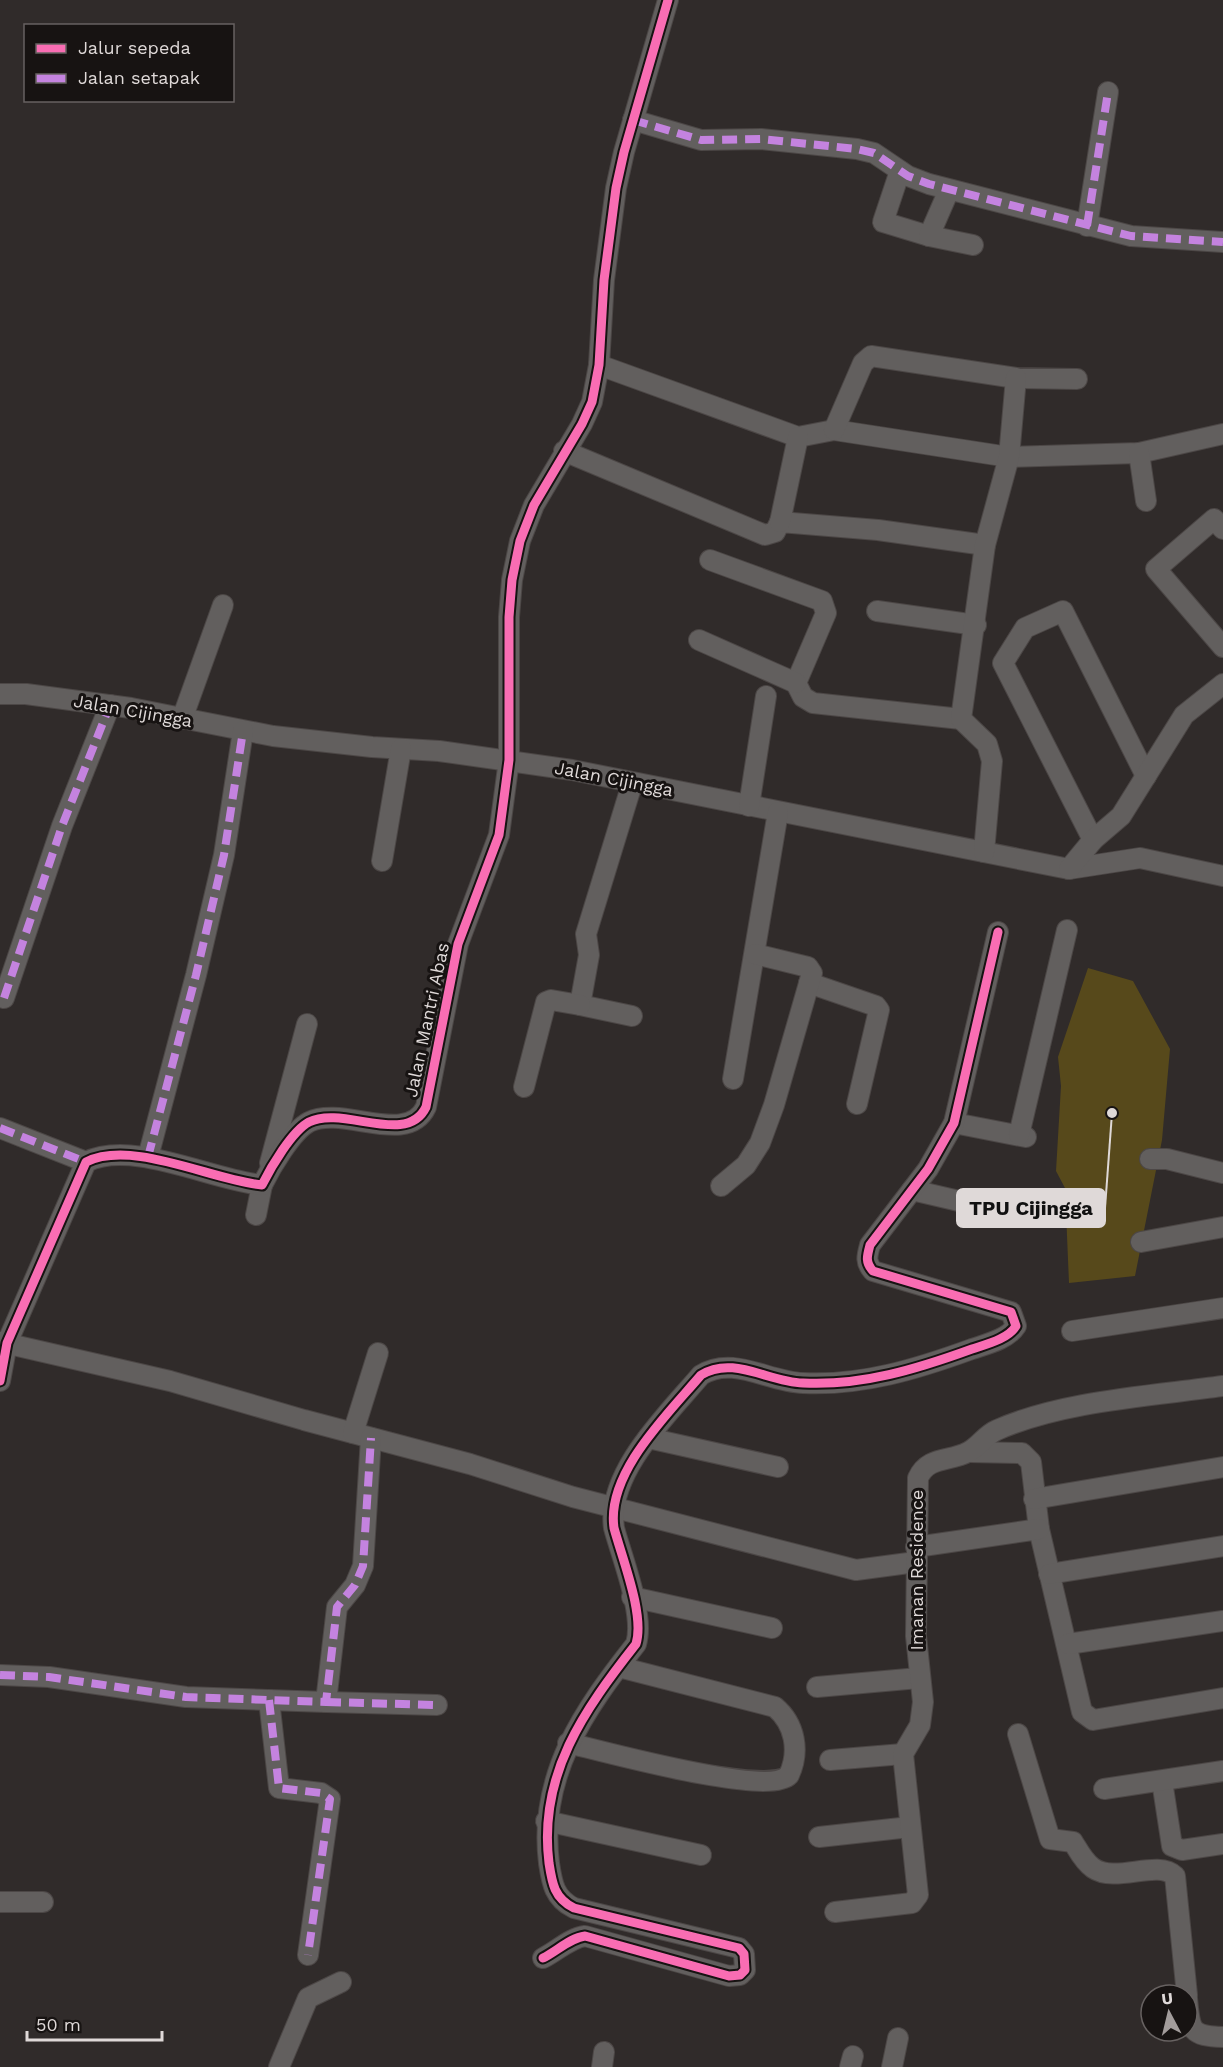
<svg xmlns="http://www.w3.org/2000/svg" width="1223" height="2067" font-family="'Work Sans',sans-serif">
<rect width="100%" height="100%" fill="#302b2a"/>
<path fill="#57491b" d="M1088 968 1133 981 1170 1049 1162 1140 1135 1276 1069 1283 1065 1188 1056 1171 1061 1086 1058 1057Z"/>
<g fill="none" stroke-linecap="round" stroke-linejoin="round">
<g stroke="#4c4746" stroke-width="22">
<g id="minor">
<path d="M633 120 701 140 761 139 857 149 874 153 908 176 929 184 1131 236 1223 242"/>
<path d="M900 171 883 222 929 236"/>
<path d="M949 190 929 236 973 245"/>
<path d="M1087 226 1108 92"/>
<path d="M599 365 798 437 834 430 1009 457 1139 453 1223 434"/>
<path d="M834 430 863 363 871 356 1016 378 1077 379"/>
<path d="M564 451 765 535 775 532 780 522 878 530 985 545"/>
<path d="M1139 453 1146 501"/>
<path d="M780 522 798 437"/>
<path d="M1223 529 1214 519 1156 569 1223 647"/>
<path d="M710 560 822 601 826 613 796 683 803 697 813 703 961 719"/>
<path d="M877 611 976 625"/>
<path d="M699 640 796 683"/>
<path d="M0 694H26L131 708 273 736 372 747 439 751 572 770 1069 869 1140 858 1223 876"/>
<path d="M182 719 223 605"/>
<path d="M749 806 766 696"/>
<path d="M1093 840 1003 663 1025 628 1063 611 1146 776"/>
<path d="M984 852 992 761 987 744 961 719 985 545 1009 457 1016 378"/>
<path d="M382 861 401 749"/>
<path d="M1069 869 1093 840 1121 816 1184 715 1223 684"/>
<path d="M809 983 876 1006 879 1010 857 1104"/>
<path d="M4 998 62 826 110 705"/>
<path d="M632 1016 580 1005 589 955 586 934 632 784"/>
<path d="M733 1079 778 812"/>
<path d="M524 1087 546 1002 551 1000 580 1005"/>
<path d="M954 1123 1026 1137"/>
<path d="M0 1128 86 1162"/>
<path d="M1019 1135 1067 930"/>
<path d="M148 1157 196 975 224 855 243 731"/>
<path d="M1150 1159H1167L1223 1173"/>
<path d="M270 1163 307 1024"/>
<path d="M721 1186 746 1165 760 1143 774 1105 812 973 808 967 755 954"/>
<path d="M912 1190 1023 1216"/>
<path d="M256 1215 262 1185"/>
<path d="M1141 1242 1223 1227"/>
<path d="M1072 1331 1223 1308"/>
<path d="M0 1342 170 1381 304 1420 470 1464 573 1497 856 1570 916 1562"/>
<path d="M0 1381 7 1343 86 1162C132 1139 212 1180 262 1185 271 1167 292 1131 309 1122 343 1105 407 1147 426 1107L458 944 499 835 509 760V617L512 580 520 541 534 505 582 424 592 402 599 365 604 280 616 188 624 152 668 0"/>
<path d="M353 1433 378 1353"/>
<path d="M648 1438 778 1467"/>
<path d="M969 1452 1022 1453 1031 1462 1039 1529 1082 1712 1093 1720 1223 1698"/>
<path d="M1034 1499 1223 1467"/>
<path d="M916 1547 1039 1529"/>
<path d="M1049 1574 1223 1546"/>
<path d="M632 1597 772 1628"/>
<path d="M1068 1644 1223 1621"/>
<path d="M0 1675 49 1677 186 1697 326 1702 337 1607 355 1585 363 1566 371 1438"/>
<path d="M817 1687 919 1678"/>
<path d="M269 1700 279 1788 321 1793 330 1799 308 1955"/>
<path d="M326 1702 437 1705"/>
<path d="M1018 1734 1050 1839 1073 1842C1078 1850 1084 1862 1093 1868 1116 1884 1157 1859 1175 1876L1187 1995"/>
<path d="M568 1743C602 1751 769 1797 789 1775 800 1751 795 1724 775 1707L619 1667"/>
<path d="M830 1760 903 1754"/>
<path d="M1162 1781 1172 1846 1182 1850 1223 1844"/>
<path d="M1104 1789 1223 1771"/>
<path d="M546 1821 701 1855"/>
<path d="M819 1837 910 1827"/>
<path d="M0 1902H43"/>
<path d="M835 1912 912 1903 918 1895 903 1754 920 1725 923 1702 916 1636 918 1478C928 1456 949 1462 968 1452 979 1447 985 1435 997 1430 1062 1401 1152 1396 1223 1386"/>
<path d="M543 1958C557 1951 570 1938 585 1936L729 1976 740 1975 745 1970 744 1954 739 1948 574 1908C554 1898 552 1883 549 1863 538 1775 584 1710 636 1644 645 1615 622 1558 614 1528 606 1473 668 1414 701 1375 733 1355 768 1382 803 1383 862 1386 917 1369 972 1349 987 1344 1008 1339 1016 1326L1011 1312 873 1271C865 1262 867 1256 870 1245L928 1169 954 1123 998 932"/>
<path d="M1187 1998C1190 2029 1189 2036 1223 2037"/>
<path d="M279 2067 308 1998 341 1982"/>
<path d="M602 2067 604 2052"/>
<path d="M850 2067 853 2056"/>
<path d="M892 2067 898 2038"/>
</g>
</g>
<use href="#minor" stroke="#625f5e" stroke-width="20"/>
<g stroke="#c483df" stroke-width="8" stroke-dasharray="15 8" stroke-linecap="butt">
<path d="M633 120 701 140 761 139 857 149 874 153 908 176 929 184 1131 236 1223 242"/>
<path d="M1087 226 1108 92"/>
<path d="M4 998 62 826 110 705"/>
<path d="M0 1128 86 1162"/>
<path d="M148 1157 196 975 224 855 243 731"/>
<path d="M0 1675 49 1677 186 1697 326 1702 337 1607 355 1585 363 1566 371 1438"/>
<path d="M269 1700 279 1788 321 1793 330 1799 308 1955"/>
<path d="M326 1702 437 1705"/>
</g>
<g stroke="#171312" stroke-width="13">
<g id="cycleway">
<path d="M0 1381 7 1343 86 1162C132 1139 212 1180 262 1185 271 1167 292 1131 309 1122 343 1105 407 1147 426 1107L458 944 499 835 509 760V617L512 580 520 541 534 505 582 424 592 402 599 365 604 280 616 188 624 152 668 0"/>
<path d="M543 1958C557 1951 570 1938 585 1936L729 1976 740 1975 745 1970 744 1954 739 1948 574 1908C554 1898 552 1883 549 1863 538 1775 584 1710 636 1644 645 1615 622 1558 614 1528 606 1473 668 1414 701 1375 733 1355 768 1382 803 1383 862 1386 917 1369 972 1349 987 1344 1008 1339 1016 1326L1011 1312 873 1271C865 1262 867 1256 870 1245L928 1169 954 1123 998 932"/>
</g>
</g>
<use href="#cycleway" stroke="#f96db3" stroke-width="9"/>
</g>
<g text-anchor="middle" stroke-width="6" stroke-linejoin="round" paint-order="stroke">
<g font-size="18" fill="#dfd9d8" stroke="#171312">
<text transform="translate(133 711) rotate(10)" y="6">Jalan Cijingga</text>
<text transform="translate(614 779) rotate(11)" y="6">Jalan Cijingga</text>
<text transform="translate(427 1020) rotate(-78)" y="6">Jalan Mantri Abas</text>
<text transform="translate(917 1570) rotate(-90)" y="6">Imanan Residence</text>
</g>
</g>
<path fill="none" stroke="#dfd9d8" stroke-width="2" d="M1112 1113L1105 1208"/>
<circle fill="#dfd9d8" stroke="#171312" stroke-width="2" cx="1112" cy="1113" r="6"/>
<rect fill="#dfd9d8" stroke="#dfd9d8" stroke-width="2" x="957" y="1189" width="148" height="38" rx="6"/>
<g font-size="20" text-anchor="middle" font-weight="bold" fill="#111">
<text x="1031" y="1215">TPU Cijingga</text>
</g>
<rect x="24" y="24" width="210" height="78" fill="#171312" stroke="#676261" stroke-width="1.5"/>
<rect x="36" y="44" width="30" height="9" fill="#f96db3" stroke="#676261" stroke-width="1.5"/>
<text x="78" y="54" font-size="18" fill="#dfd9d8">Jalur sepeda</text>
<rect x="36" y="74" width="30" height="9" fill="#c483df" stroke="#676261" stroke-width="1.5"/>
<text x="78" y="84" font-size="18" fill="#dfd9d8">Jalan setapak</text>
<g transform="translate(1169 2013) rotate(353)"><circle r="28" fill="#171312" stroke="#676261" stroke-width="1.5"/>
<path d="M0-4.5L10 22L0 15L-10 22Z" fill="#a29c9b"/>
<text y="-9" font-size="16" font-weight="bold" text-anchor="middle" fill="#dfd9d8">U</text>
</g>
<path d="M27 2031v9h135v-9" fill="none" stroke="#dfd9d8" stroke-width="3"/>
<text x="36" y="2031" font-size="18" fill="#dfd9d8" stroke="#171312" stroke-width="4.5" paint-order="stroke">50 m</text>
</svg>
